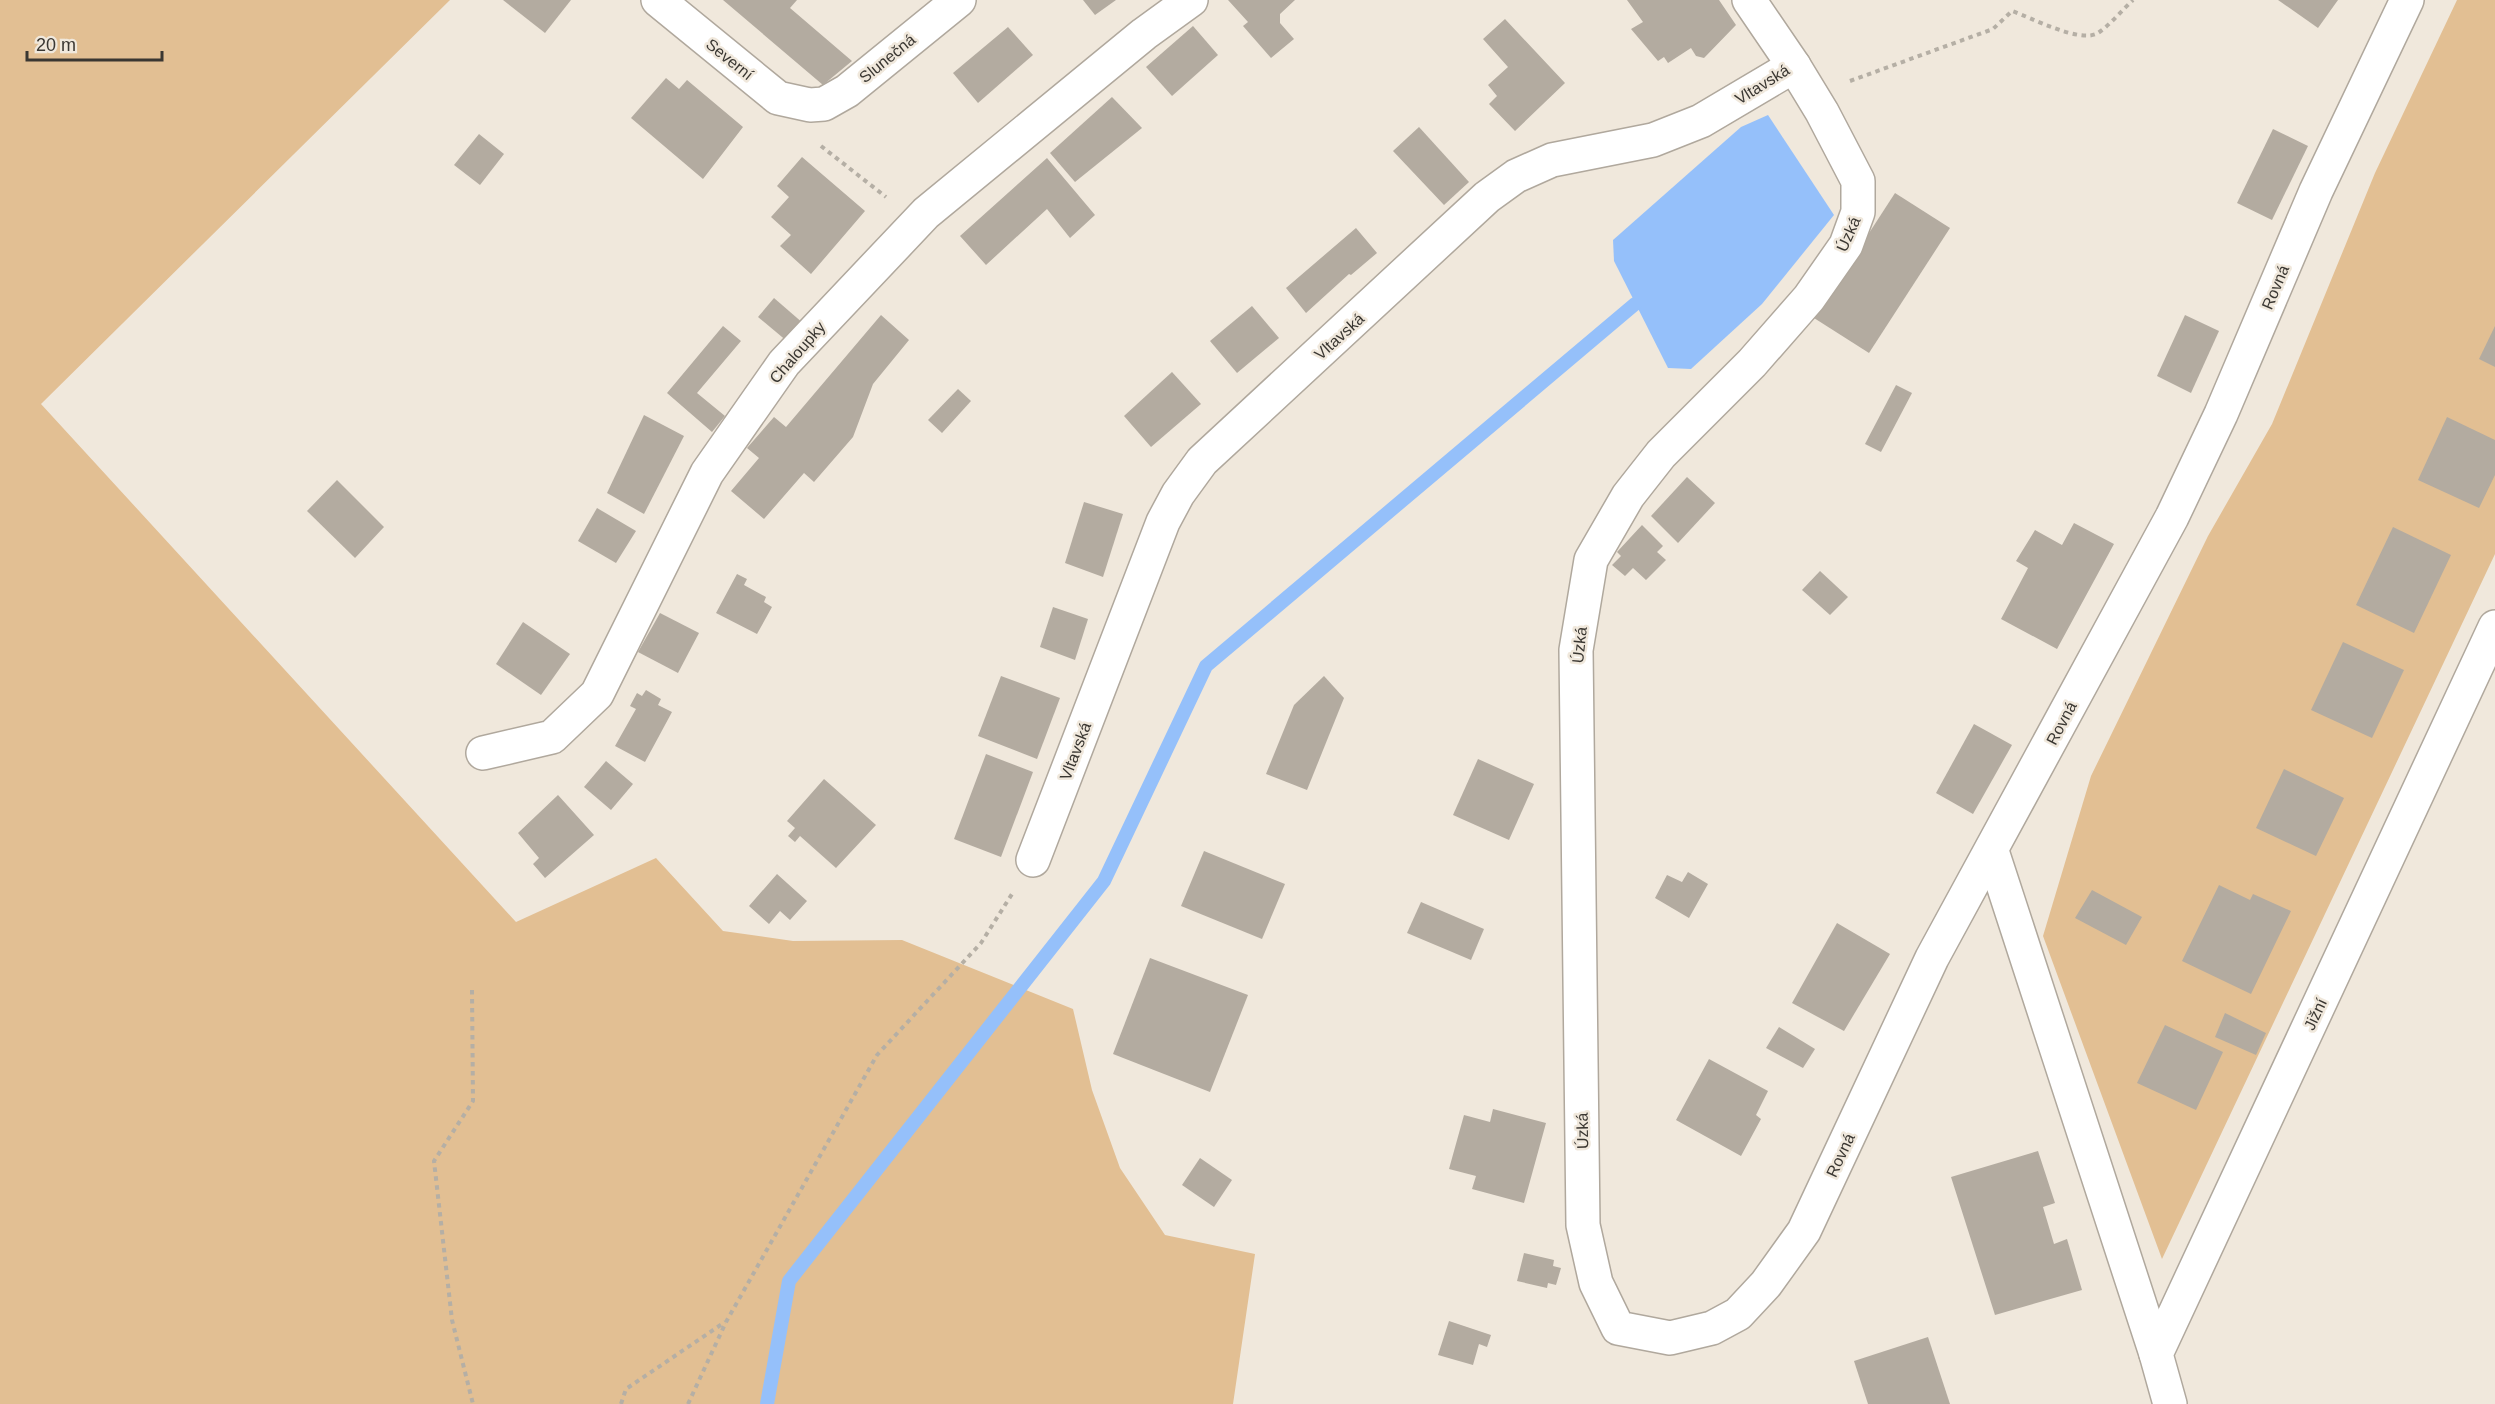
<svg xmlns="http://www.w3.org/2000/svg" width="2495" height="1404" font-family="Helvetica,sans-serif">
<rect width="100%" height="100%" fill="#f0e8dc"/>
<g fill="#e2bf93">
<path d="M0 0H450L41 404 516 922 656 858 723 931 793 941 902 940 1073 1009 1092 1090 1120 1168 1165 1235 1255 1254 1233 1404H0Z"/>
<path d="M2457 0H2495V554L2162 1259 2043 936 2091 776 2208 536 2272 424 2375 173Z"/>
</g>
<path fill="#95c0fa" d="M1768 115 1834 215 1762 304 1691 369 1668 368 1614 261 1613 240 1741 127Z"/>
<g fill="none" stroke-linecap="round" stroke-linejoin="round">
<path stroke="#95c0fa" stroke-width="14" d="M767 1404 789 1281 1104 881 1206 666 1635 304"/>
</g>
<g fill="#b3aba0">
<path d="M503 0H571L545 33Z"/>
<path d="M723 0H797L790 8 852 61 823 85Z"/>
<path d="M1083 0H1116L1095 15Z"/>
<path d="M1228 0H1295L1280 14V23L1294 39 1271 58 1243 26 1248 22Z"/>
<path d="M1627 0H1719L1736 25 1704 58 1696 56 1691 48 1668 63 1664 57 1658 61 1631 29 1643 22Z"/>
<path d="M2278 0H2338L2318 28Z"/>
<path d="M1505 19 1565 83 1515 131 1489 104 1497 96 1488 85 1508 67 1483 39Z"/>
<path d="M1193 26 1218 55 1172 96 1146 67Z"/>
<path d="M1008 27 1033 55 978 103 953 73Z"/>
<path d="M666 78 679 89 687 80 743 127 703 179 631 118Z"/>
<path d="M1112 97 1142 128 1075 182 1050 153Z"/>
<path d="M1419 127 1469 182 1444 205 1393 151Z"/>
<path d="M2273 129 2308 146 2272 220 2237 203Z"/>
<path d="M479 134 504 154 480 185 454 165Z"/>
<path d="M802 157 865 211 811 274 780 246 791 235 771 217 789 197 777 186Z"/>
<path d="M1047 158 1095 215 1070 238 1047 209 986 265 960 236Z"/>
<path d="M1895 193 1950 228 1869 353 1814 318Z"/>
<path d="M1356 228 1377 253 1351 275 1349 274 1306 313 1286 288Z"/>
<path d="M774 298 804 324 788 342 758 317Z"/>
<path d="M1252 306 1279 338 1237 373 1210 341Z"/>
<path d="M881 315 909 340 873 384 853 437 814 482 804 473 764 519 731 491 759 458 747 448 774 417 786 427Z"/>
<path d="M2185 315 2219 331 2191 393 2157 376Z"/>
<path d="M723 326 741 341 697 393 725 416 712 432 667 393Z"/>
<path d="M2495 326V367L2479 359Z"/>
<path d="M1172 372 1201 404 1151 447 1124 416Z"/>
<path d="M1896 385 1912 393 1881 452 1865 444Z"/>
<path d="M958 389 971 401 942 433 928 420Z"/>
<path d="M644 415 684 436 644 514 607 493Z"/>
<path d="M2447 417 2495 440V475L2479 508 2418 480Z"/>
<path d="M1687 477 1715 503 1678 543 1651 516Z"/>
<path d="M337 480 384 527 355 558 307 511Z"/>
<path d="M1084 502 1123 514 1103 577 1065 563Z"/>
<path d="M597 508 636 531 616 563 578 541Z"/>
<path d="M2074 523 2114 544 2057 649 2001 619 2028 568 2016 561 2035 530 2062 545Z"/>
<path d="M1642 525 1663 546 1657 552 1666 560 1646 580 1633 568 1625 576 1612 565 1621 556 1617 552Z"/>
<path d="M2393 527 2451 555 2414 633 2356 605Z"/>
<path d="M1820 571 1848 597 1830 615 1802 590Z"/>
<path d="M737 574 747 579 744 585 766 597 764 602 772 607 757 634 716 613Z"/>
<path d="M1053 607 1088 619 1075 660 1040 647Z"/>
<path d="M660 613 699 633 678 673 638 652Z"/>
<path d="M523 622 570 654 541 695 496 664Z"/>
<path d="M2343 642 2404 670 2372 738 2311 710Z"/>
<path d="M1001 676 1060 698 1037 759 978 736Z"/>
<path d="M1324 676 1344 698 1307 790 1266 774 1294 705Z"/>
<path d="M646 690 661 699 658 705 672 712 645 762 615 746 636 709 630 706 637 693 642 696Z"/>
<path d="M1974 724 2012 745 1973 814 1936 793Z"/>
<path d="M986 754 1033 772 1001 857 954 839Z"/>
<path d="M1478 759 1534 784 1509 840 1453 815Z"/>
<path d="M606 761 633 784 611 810 584 787Z"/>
<path d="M2284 769 2344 798 2316 856 2256 828Z"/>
<path d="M824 779 876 825 836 868 800 836 795 842 788 836 795 828 787 821Z"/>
<path d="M558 795 594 835 545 878 533 864 539 858 518 833Z"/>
<path d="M1204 851 1285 884 1262 939 1181 906Z"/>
<path d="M1688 872 1708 884 1689 918 1655 898 1667 875 1682 882Z"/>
<path d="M777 874 807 901 790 920 780 911 769 924 749 906Z"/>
<path d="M2219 885 2250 900 2253 894 2291 911 2251 994 2182 961Z"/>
<path d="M2092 890 2142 917 2126 945 2075 918Z"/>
<path d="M1421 902 1484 929 1471 960 1407 933Z"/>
<path d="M1837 923 1890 954 1844 1031 1792 1003Z"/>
<path d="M1150 958 1248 995 1210 1092 1113 1054Z"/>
<path d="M2225 1013 2266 1033 2256 1055 2215 1037Z"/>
<path d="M2165 1025 2223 1052 2196 1110 2137 1083Z"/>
<path d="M1779 1027 1815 1049 1803 1068 1766 1048Z"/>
<path d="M1709 1059 1768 1091 1756 1115 1761 1119 1741 1156 1676 1120Z"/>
<path d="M1493 1109 1546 1123 1524 1203 1472 1189 1476 1176 1449 1169 1464 1115 1490 1122Z"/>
<path d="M2038 1151 2055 1203 2043 1207 2054 1244 2067 1239 2082 1290 1995 1315 1951 1177Z"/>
<path d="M1200 1158 1232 1180 1214 1207 1182 1185Z"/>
<path d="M1524 1253 1554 1260 1553 1266 1561 1268 1556 1285 1548 1283 1547 1288 1517 1281Z"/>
<path d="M1449 1321 1491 1335 1487 1347 1479 1344 1473 1365 1438 1355Z"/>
<path d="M1928 1337 1950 1404H1868L1854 1361Z"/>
</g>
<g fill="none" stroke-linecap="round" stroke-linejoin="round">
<g stroke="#b0a89d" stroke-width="36">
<g id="street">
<path d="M658 0 778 98 810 105 824 104 847 91 959 0"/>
<path d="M1794 66 1822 112 1858 181V212L1846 245 1809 298 1752 363 1661 454 1628 496 1591 560 1576 650 1583 1225 1596 1283 1618 1328 1670 1338 1712 1328 1738 1314 1766 1284 1804 1231 1932 958 2172 517 2221 414 2316 191 2407 0"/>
<path d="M483 753 552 737 597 694 707 473 784 363 926 213 1144 34 1191 0"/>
<path d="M1992 851 2156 1354"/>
<path d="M1033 860 1163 522 1178 494 1202 461 1487 197 1516 176 1552 160 1653 140 1701 121 1794 66 1749 0"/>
<path d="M2170 1404 2156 1354 2495 627"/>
</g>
</g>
<g stroke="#b5afa5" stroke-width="4" stroke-dasharray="4.5 4.5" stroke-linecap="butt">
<path d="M1850 81 1993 29 2012 11C2030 17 2080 44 2098 33 2110 25 2122 10 2133 0"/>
<path d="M821 146 886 197"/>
<path d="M472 990 473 1101 434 1161 452 1320 473 1404"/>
<path d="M621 1404 626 1389 725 1322"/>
<path d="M688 1404 726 1322 877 1055 981 943 1012 894"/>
</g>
<use href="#street" stroke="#fff" stroke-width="33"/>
</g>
<g text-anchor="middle" stroke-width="5" stroke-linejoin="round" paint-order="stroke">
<g font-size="16" fill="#3a3732" stroke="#f0e8dc">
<text transform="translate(887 58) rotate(-39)" y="6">Slunečná</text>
<text transform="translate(730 59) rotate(39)" y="6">Severní</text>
<text transform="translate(1762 84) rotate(-32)" y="6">Vltavská</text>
<text transform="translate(1848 234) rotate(-66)" y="6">Úzká</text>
<text transform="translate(2275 287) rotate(-67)" y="6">Rovná</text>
<text transform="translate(1339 336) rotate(-42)" y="6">Vltavská</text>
<text transform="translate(797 352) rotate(-49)" y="6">Chaloupky</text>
<text transform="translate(1579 645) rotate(-84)" y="6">Úzká</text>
<text transform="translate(2061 723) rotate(-62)" y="6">Rovná</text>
<text transform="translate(1075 751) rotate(-69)" y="6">Vltavská</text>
<text transform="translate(2315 1014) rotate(-65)" y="6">Jižní</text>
<text transform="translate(1582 1131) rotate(-91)" y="6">Úzká</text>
<text transform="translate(1840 1155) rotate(-65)" y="6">Rovná</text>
</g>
</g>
<path d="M27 51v9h135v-9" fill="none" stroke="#3a3732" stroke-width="3"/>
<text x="36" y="51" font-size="18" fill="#3a3732" stroke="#f0e8dc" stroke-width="4.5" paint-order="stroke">20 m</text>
</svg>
